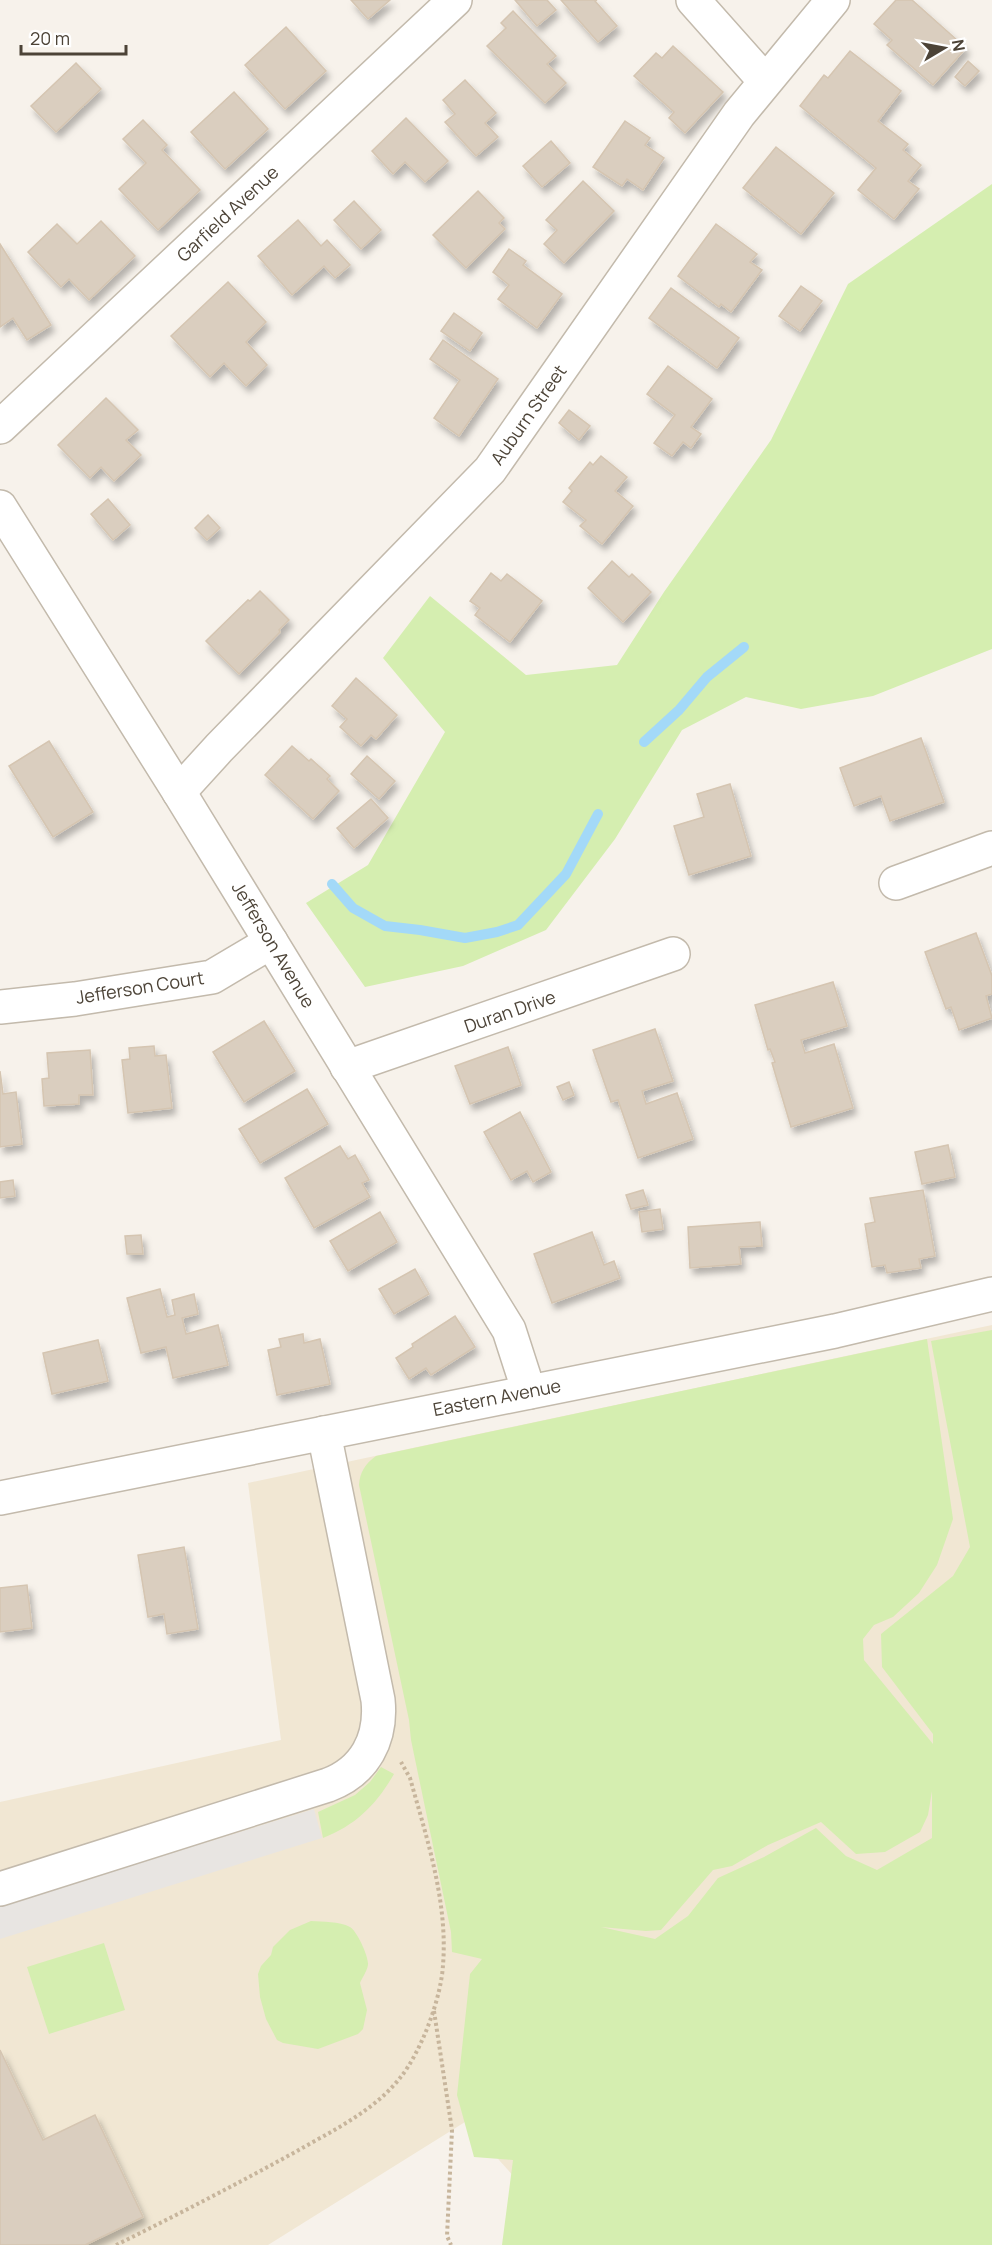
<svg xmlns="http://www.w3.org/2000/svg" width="992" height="2245" font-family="Manrope,sans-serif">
<defs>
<filter id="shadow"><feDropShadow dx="3.5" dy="6" stdDeviation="3" flood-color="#0004"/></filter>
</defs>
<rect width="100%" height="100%" fill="#f7f2eb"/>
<path fill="#f1e7d3" d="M992 1325V2245H575L465 2122 268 2245H0V1802L281 1740 248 1483Z"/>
<g fill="#d5eeb0" fill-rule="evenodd">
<path d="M992 184V649L873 696 801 709 746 697 682 730 615 839 546 930 463 966 365 987 306 903 368 865 445 732 383 658 430 596 526 675 617 665 664 592 771 440 848 284Z"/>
<path d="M992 1330V2245H502L513 2160 474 2157 457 2095 470 1974 482 1959 452 1952 451 1932 411 1740 409 1720 359 1485C360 1472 365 1464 376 1456L927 1339 953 1519 937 1565 919 1593 893 1617 874 1625 863 1639 864 1660 933 1744V1734L882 1667 881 1634 953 1576 970 1547 931 1341ZM932 1791V1838L877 1870 846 1856 816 1828 764 1857 718 1878 688 1916 655 1939 601 1927 646 1931 661 1930 713 1870 732 1866 768 1845 821 1822 856 1854 885 1852 920 1832 928 1815Z"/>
<path d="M381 1767 394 1774C376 1805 356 1825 323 1838L318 1812 355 1795 370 1782Z"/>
<path d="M311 1921C323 1922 339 1921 350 1927 357 1931 369 1957 368 1965 367 1971 362 1978 360 1983L367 2010 363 2029 358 2034 318 2049 283 2043 277 2040 266 2019 260 1997 258 1974 261 1966 271 1955 273 1947 290 1930Z"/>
<path d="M104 1943 125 2010 49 2034 27 1967Z"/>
</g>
<path fill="#e8e5e2" d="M314 1809 322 1838 0 1939V1906Z"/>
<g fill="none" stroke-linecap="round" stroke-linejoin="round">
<g stroke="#a3d9f8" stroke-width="10">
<path d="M644 742 679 710 707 677 744 647"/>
<path d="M332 884 353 908 385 926 420 930 465 938 497 932 518 925 566 874 598 814"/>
</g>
</g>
<g fill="#dacebf" stroke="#d5c5b1" stroke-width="1.5" filter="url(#shadow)">
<path d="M351 0H390L368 19Z"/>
<path d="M515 0H547L556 10 537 26Z"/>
<path d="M561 0H597L595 1 617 26 598 42Z"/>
<path d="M896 0H912L966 48 933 85 887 45 892 40 874 24Z"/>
<path d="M513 11 556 56 547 64 566 83 545 103 487 46 506 28 501 23Z"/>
<path d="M286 27 326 71 285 109 245 65Z"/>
<path d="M673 46 723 92 685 133 669 118 674 112 634 76 656 53 662 58Z"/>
<path d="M850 51 901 91 878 121 908 144 903 150 921 165 908 181 919 189 894 219 858 190 876 168 800 106 824 75 828 78Z"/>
<path d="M968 61 979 71 965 86 955 77Z"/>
<path d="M76 63 101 89 56 132 31 106Z"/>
<path d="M465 80 496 113 485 123 498 137 476 156 445 122 455 114 443 100Z"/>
<path d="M234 92 268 129 225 169 191 132Z"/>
<path d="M406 118 448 161 425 182 405 162 393 174 372 151Z"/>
<path d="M143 120 167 145 162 150 200 190 158 230 119 189 146 163 123 139Z"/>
<path d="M625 121 650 138 645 145 664 158 643 190 627 179 622 186 593 167Z"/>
<path d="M551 141 570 163 542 187 523 166Z"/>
<path d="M776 147 834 193 801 234 743 188Z"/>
<path d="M583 181 614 211 564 263 544 244 557 230 546 220Z"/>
<path d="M478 191 504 218 499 223 505 229 466 268 433 235Z"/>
<path d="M354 201 381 230 361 249 334 220Z"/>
<path d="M298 220 321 246 327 240 350 265 335 278 324 266 292 295 258 256Z"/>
<path d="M101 221 135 256 89 300 69 279 61 287 28 252 57 224 77 244Z"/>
<path d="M716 224 757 254 750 262 762 270 731 312 721 304 719 307 678 276Z"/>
<path d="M0 244 51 325 27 340 13 318 0 327Z"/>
<path d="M509 249 526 261 523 265 562 294 537 328 498 299 509 285 493 272Z"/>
<path d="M228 282 266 322 246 342 267 365 246 386 224 363 210 377 171 336Z"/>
<path d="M801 286 822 301 800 331 779 316Z"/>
<path d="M671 288 739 338 717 368 649 318Z"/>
<path d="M454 313 482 333 470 351 441 331Z"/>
<path d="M443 340 498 379 459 436 434 418 460 380 430 359Z"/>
<path d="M668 366 712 399 691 427 701 434 691 448 683 442 672 456 654 443 675 415 647 394Z"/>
<path d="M106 398 138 430 126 440 141 455 114 481 101 467 90 478 58 445Z"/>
<path d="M569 410 590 426 579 440 559 423Z"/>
<path d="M601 456 627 477 615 491 633 506 602 544 580 526 586 520 563 502 572 491 569 488 590 462 593 465Z"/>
<path d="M108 499 130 525 113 540 91 514Z"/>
<path d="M208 515 220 528 207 540 195 528Z"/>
<path d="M612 561 629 577 632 574 651 592 623 622 588 588Z"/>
<path d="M491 573 501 581 507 574 542 601 510 642 475 615 480 608 470 601Z"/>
<path d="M260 591 289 620 279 630 280 632 239 674 206 641 248 600 250 601Z"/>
<path d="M356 678 397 715 376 739 371 735 361 746 340 727 347 719 332 706Z"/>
<path d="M921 738 944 802 890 821 881 796 854 806 840 768Z"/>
<path d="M49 741 93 812 53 837 9 766Z"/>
<path d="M292 746 309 761 311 759 330 776 327 779 339 791 313 819 265 775Z"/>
<path d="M367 756 395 781 379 799 351 774Z"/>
<path d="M730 784 751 856 689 875 674 826 704 817 697 794Z"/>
<path d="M371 799 388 818 354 848 337 828Z"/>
<path d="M976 933 992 976V994L986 996 992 1018 959 1030 951 1007 946 1009 925 952Z"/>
<path d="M833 982 847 1026 801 1040 805 1053 834 1044 853 1108 791 1127 772 1063 775 1062 770 1049 768 1050 755 1005Z"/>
<path d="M264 1021 295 1071 244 1102 213 1052Z"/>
<path d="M655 1029 673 1081 642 1091 646 1104 677 1093 693 1139 638 1158 618 1100 611 1102 593 1050Z"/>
<path d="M154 1046 155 1056 166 1055 172 1108 128 1113 122 1060 130 1059 129 1048Z"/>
<path d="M508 1047 521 1085 470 1104 455 1066Z"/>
<path d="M90 1050 93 1095H79V1104L44 1106 42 1079 49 1078 47 1053Z"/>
<path d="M0 1071 3 1094 16 1092 22 1144 0 1147Z"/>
<path d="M569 1082 574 1095 563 1100 557 1087Z"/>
<path d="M307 1089 328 1124 260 1163 239 1129Z"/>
<path d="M520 1112 551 1172 533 1182 527 1171 511 1180 484 1132Z"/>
<path d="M948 1145 955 1177 922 1184 915 1152Z"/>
<path d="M340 1146 348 1159 355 1155 369 1180 362 1183 370 1197 314 1228 285 1178Z"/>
<path d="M13 1180 15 1196 0 1198V1182Z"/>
<path d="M643 1190 648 1205 631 1209 626 1195Z"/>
<path d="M923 1190 935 1256 919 1259 921 1268 887 1273 885 1265 872 1267 865 1224 875 1222 870 1198Z"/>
<path d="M660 1209 663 1229 642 1232 639 1212Z"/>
<path d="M380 1212 397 1242 348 1271 330 1241Z"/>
<path d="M760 1222 762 1246 739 1247 741 1264 690 1268 688 1227Z"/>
<path d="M592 1232 604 1265 614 1261 620 1278 552 1303 534 1254Z"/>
<path d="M141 1235 143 1254H127L125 1236Z"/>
<path d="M415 1269 429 1294 394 1314 379 1289Z"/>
<path d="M160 1289 167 1317 175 1315 172 1300 194 1294 198 1314 182 1318 186 1334 218 1325 228 1365 173 1378 166 1347 141 1353 127 1298Z"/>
<path d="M455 1316 475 1347 431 1375 426 1368 409 1379 396 1358 413 1347 412 1344Z"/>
<path d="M303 1334 304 1343 320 1339 330 1384 277 1395 268 1350 281 1347 279 1339Z"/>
<path d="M98 1340 108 1381 52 1394 43 1353Z"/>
<path d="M184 1547 198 1629 167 1634 164 1614 148 1617 138 1555Z"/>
<path d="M27 1585 32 1628 0 1632V1588Z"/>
<path d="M0 2050 43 2140 95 2115 143 2217 85 2245H0Z"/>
</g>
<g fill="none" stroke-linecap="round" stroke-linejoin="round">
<g stroke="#c3baac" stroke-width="36">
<g id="minor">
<path d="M693 0 765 81"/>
<path d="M0 427 455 0"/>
<path d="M0 507 179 792 509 1330 529 1392"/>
<path d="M179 792 219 748 490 470 739 114 833 0"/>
<path d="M896 883 992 848"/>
<path d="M0 1007 75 999 212 977 271 942"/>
<path d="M347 1067 673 954"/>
<path d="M0 1498 835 1331 992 1294"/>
<path d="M0 1889 328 1785C365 1771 382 1739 378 1700L324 1433"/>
</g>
</g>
<g stroke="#c7b59c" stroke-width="4" stroke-dasharray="3 3" stroke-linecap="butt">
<path d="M434 2011 452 2130 447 2236 451 2245"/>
<path d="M116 2245C177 2215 237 2184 297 2151 332 2131 374 2111 400 2078 421 2052 441 1999 443 1965 448 1902 427 1839 410 1778L401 1762"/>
</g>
<use href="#minor" stroke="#fff" stroke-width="33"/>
</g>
<g text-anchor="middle" stroke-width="4.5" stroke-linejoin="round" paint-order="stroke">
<g font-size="18" fill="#4c4337" stroke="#fff">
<text transform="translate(228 214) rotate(-43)" y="6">Garfield Avenue</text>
<text transform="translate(529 415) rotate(-55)" y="6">Auburn Street</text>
<text transform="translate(273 945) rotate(59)" y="6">Jefferson Avenue</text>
<text transform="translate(140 988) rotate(-9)" y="6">Jefferson Court</text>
<text transform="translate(510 1012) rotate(-19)" y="6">Duran Drive</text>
<text transform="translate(497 1398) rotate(-11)" y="6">Eastern Avenue</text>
</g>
</g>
<g transform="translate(944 48) rotate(80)" stroke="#ffffff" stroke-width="4.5" paint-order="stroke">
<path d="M0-4.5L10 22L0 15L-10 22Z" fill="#4c4337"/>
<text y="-9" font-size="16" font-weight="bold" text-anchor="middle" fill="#4c4337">N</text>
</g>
<path d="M21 45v9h105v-9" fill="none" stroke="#4c4337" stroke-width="3"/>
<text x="30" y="45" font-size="18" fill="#4c4337" stroke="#ffffff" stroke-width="4.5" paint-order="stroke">20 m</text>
</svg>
